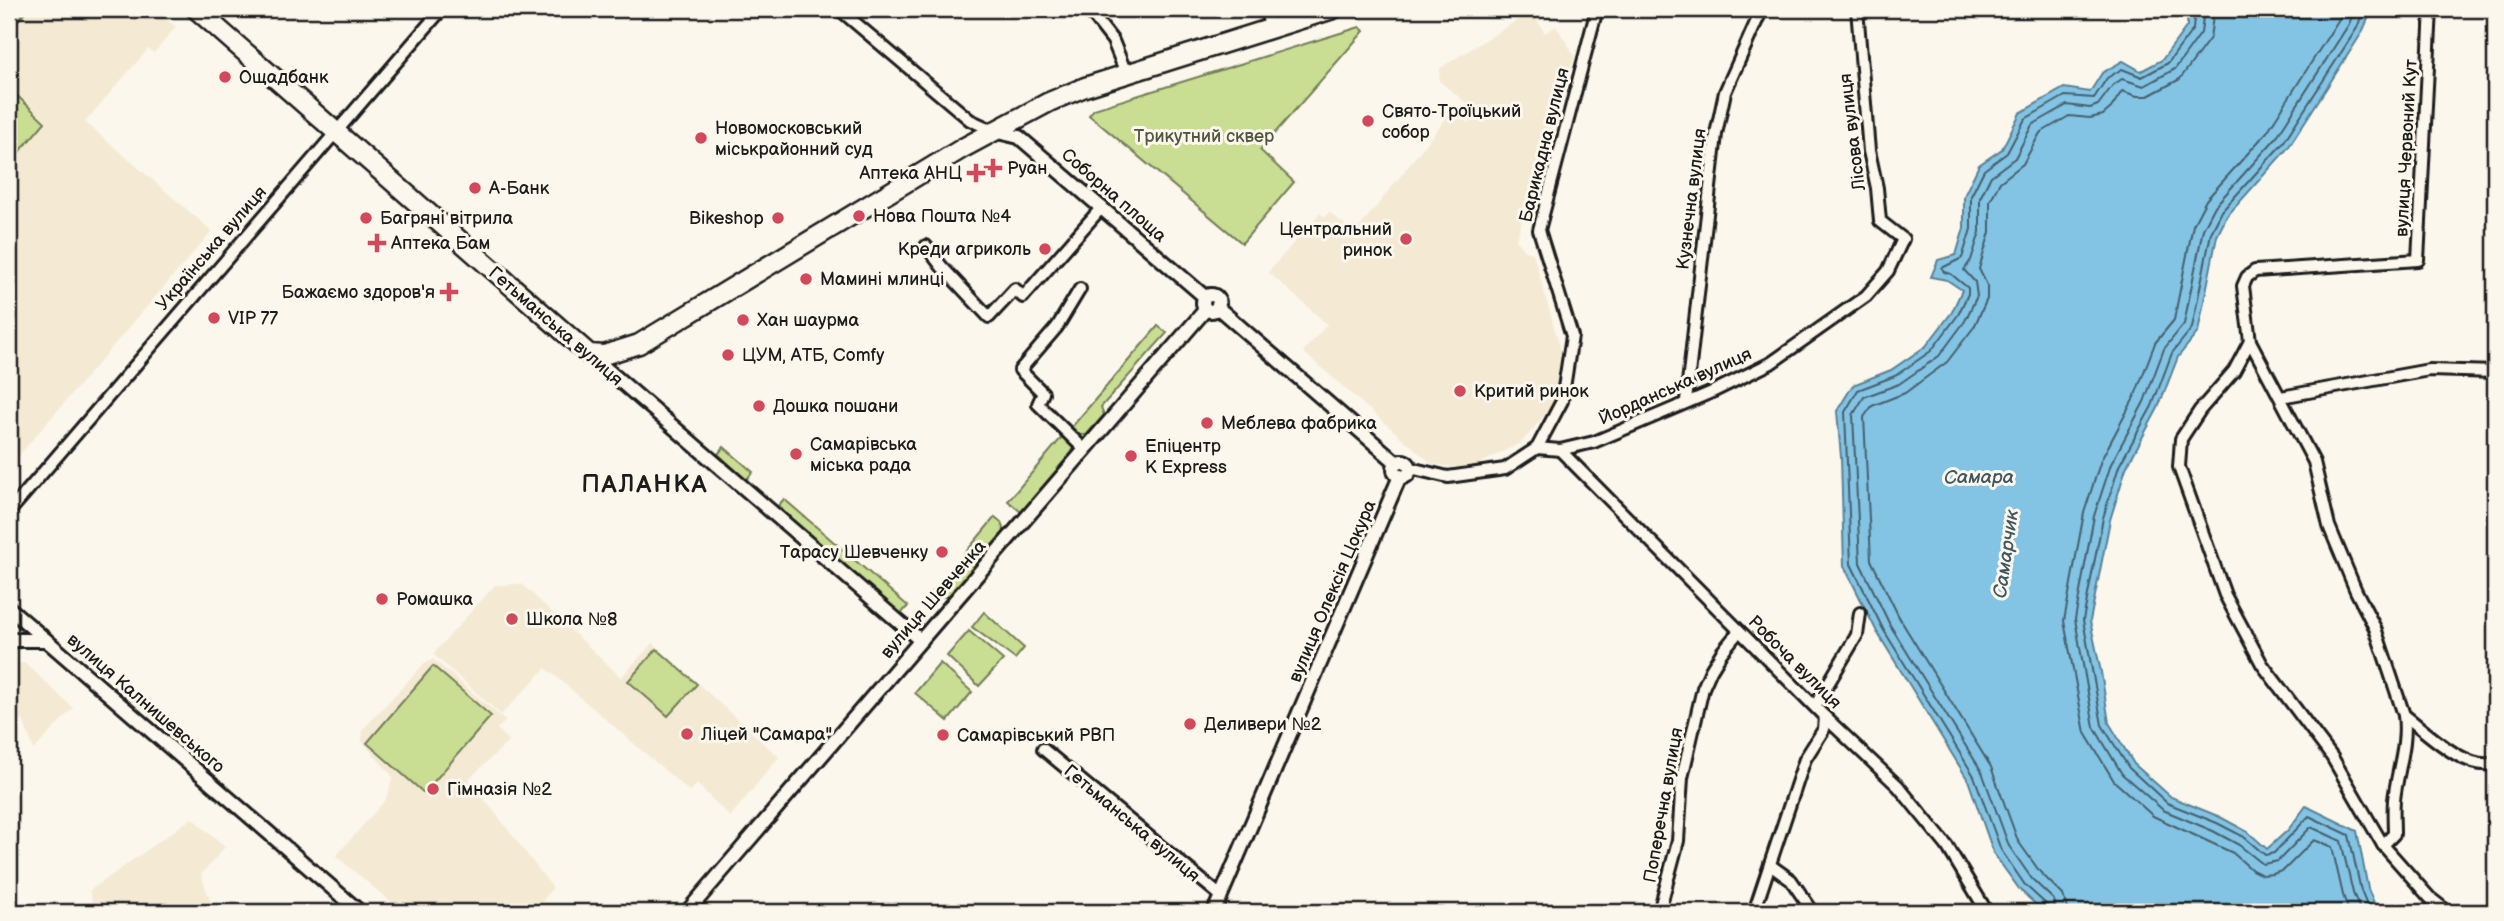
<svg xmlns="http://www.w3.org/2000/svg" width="2504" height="921" font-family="'Balsamiq Sans',sans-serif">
<rect width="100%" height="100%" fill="#fbf7ec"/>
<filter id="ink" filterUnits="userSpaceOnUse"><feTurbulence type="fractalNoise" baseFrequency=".0143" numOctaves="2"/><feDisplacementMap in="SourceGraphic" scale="14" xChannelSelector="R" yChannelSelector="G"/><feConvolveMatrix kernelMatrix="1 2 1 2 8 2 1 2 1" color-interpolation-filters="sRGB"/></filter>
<g filter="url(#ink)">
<g fill="#f4ead4">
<path d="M9 9H155L176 27 154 53 148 49 85 122 212 231 9 467V164L45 122 9 88Z"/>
<path d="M1532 11 1545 33 1556 26 1575 56 1516 240 1524 251 1533 253 1564 361 1555 402 1522 442 1469 469 1432 464 1303 352 1327 324 1268 272 1320 213 1325 217 1329 212 1355 233 1452 111 1468 123 1476 111 1439 81 1440 68Z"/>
<path d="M522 584 621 677 653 643 779 757 730 817 697 784 690 792 546 668 501 715 433 654 495 585Z"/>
<path d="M433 659 506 721 497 729 509 741 469 779 553 888 533 912H403L336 856 386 799 393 777 362 741 363 729 423 665Z"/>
<path d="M9 663H25L73 708 34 750 23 720 9 719Z"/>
<path d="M192 818 225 847 201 875 215 912H97L89 891Z"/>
</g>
<g fill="#c9de93" stroke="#727d58" stroke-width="2">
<path d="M9 9H28L9 31Z"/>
<path d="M1360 27 1364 31 1260 150 1294 182 1242 243 1089 115 1094 109Z"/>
<path d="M9 88 45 122 9 164Z"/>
<path d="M1158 326 1167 333 1101 407 1104 415 1086 435H1077L1070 429Z"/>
<path d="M1062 437H1066L1073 445 1072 452 1021 512 1008 501Z"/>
<path d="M724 447 753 472 746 480 718 454Z"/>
<path d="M784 499 908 606 900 615 777 507Z"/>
<path d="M995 517 1001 522 1005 534 950 598 931 594Z"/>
<path d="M984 612 1024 648 1015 659 972 627Z"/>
<path d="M969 631 1003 660 979 686 947 656Z"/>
<path d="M657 649 697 684 668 716 628 681Z"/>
<path d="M940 663 972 692 948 721 915 693Z"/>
<path d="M433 666 491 716 424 793 367 743Z"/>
</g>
<path fill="#83c4e4" stroke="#5a8194" stroke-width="2" d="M2188 9H2372L2363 31 2288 148 2227 216 2217 236 2198 332 2178 357 2158 408 2126 468 2110 520 2090 621 2101 672 2109 723 2134 764 2171 797 2220 817 2248 832 2267 849 2288 830 2306 806 2357 831 2368 889 2378 912H2044L2020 890 1994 854 1968 780 1877 632 1844 566 1841 457 1837 411 1853 385 1891 370 1926 346 1952 312 1962 290 1947 280 1931 277 1938 260 1956 255 1964 228V196L1979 165 2002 149 2020 113 2064 88 2090 92 2102 73 2123 61 2141 71 2162 60 2187 26Z"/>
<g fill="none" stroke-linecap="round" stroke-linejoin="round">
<g stroke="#455f6c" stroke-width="2">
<path d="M2344 9 2339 19 2267 132 2206 200 2193 225 2174 320 2155 343 2134 398 2101 460 2084 513 2064 621 2085 733 2114 781 2153 816 2233 853 2252 870 2262 875 2273 874 2284 870 2314 840 2332 847 2343 895 2349 912"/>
<path d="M2355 9 2349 24 2276 138 2215 206 2203 229 2184 324 2164 349 2144 402 2111 464 2094 516 2075 619 2094 727 2122 774 2163 810 2213 831 2239 845 2263 864 2278 861 2311 827 2341 841 2353 893 2361 912"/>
<path d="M2364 9 2357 28 2283 143 2222 211 2211 233 2192 328 2172 353 2152 406 2119 466 2103 518 2083 620 2102 725 2129 768 2167 803 2217 823 2244 837 2265 855 2274 853 2309 816 2349 835 2361 891 2370 912"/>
<path d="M2048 912 2047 905 2025 885 2001 850 1974 776 1883 629 1851 564 1845 412 1858 390 1895 376 1931 351 1958 315 1968 294V288L1951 274 1944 272 1942 268 1962 258 1971 229V196L1984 170 2007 153 2025 119 2065 96 2094 98 2107 78 2122 69 2142 77 2168 63 2193 29 2195 9"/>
<path d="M2057 912 2054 900 2032 879 2009 846 1982 772 1890 625 1860 563 1853 415 1864 397 1899 384 1939 356 1965 321 1977 296 1975 282 1964 270 1971 260 1980 232V198L1991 176 2015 158 2032 125 2067 105 2090 108 2098 105 2113 85 2122 79 2144 86 2175 69 2201 33 2204 9"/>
<path d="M2068 912 2063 895 2040 872 2018 841 1991 767 1900 619 1871 560 1864 417 1872 406 1905 393 1947 362 1974 327 1987 299V285L1979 269 1990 232V201L2000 182 2023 164 2040 133 2069 116 2090 118 2103 115 2111 108 2122 91 2137 96H2148L2180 79 2210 38 2214 9"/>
</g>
<g stroke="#1c1c1c" stroke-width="16">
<g id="minor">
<path d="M839 9 970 120 994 131"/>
<path d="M1088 9 1113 41 1126 73"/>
<path d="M1265 9 1271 28"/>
<path d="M926 246 942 267 989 317 1015 289 1023 297 1102 207"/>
<path d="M1080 289 1057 327 1020 370 1043 393 1038 404 1084 449"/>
<path d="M2250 341 2234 371 2200 410 2181 439 2179 467 2225 595 2262 664 2332 757 2383 845 2430 898 2448 912"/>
<path d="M2281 397 2429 370 2495 372"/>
<path d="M1686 401 1716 134 1725 92 1762 9"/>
<path d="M1537 448 1560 450 1594 442 1712 392 1771 363 1866 296 1888 271 1903 239 1880 221 1877 188 1869 151 1857 9"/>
<path d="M1560 450 1825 717 1898 786 1947 846 1987 912"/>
<path d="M1410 468 1448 477 1505 469 1537 448 1562 401 1572 336 1539 230 1597 9"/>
<path d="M9 512 442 9"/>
<path d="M1815 706 1857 635 1860 613"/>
<path d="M2404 715C2427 732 2466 772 2495 763"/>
<path d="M1043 749 1221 896"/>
<path d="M2383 845 2394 834C2394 823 2393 811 2394 800 2397 771 2408 745 2404 715L2375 628 2356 591 2329 526 2314 462 2250 341 2243 286 2247 277 2255 271 2418 260 2431 9"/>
<path d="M1770 865 1791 880 1813 912"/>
<path d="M1659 912 1678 841 1682 778 1703 688 1711 670 1722 652 1739 631"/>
<path d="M1754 912 1805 759 1824 729 1825 717"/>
</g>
</g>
<g stroke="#1c1c1c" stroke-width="18">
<g id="tertiary">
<path d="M994 131 1019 137 1205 297"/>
<circle cx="1211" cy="303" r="8"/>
<path d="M1217 307 1397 463"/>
<path d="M589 354 920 640"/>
<circle cx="1402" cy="469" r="8"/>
<path d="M9 608 360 912"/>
<path d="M9 640H46"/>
<path d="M687 912 1206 309"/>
<path d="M1214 912 1400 476"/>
</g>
</g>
<g stroke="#1c1c1c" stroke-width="23">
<path id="trunk" d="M196 9 589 354 604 355 639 344 963 148 1049 102 1085 87 1333 9"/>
</g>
<use href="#minor" stroke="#fbf7ec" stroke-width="10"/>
<use href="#tertiary" stroke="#fbf7ec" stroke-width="12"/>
<use href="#trunk" stroke="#fbf7ec" stroke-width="18"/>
</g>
</g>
<g fill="#d1495b" stroke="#fbf7ec" stroke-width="2.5">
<circle cx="225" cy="77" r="7"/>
<circle cx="1368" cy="121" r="7"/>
<circle cx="701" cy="138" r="7"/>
<path d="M989.5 157.5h7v7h7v7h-7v7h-7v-7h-7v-7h7z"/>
<path d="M972.5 162.5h7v7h7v7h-7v7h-7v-7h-7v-7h7z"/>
<circle cx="475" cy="188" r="7"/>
<circle cx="859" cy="216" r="7"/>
<circle cx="366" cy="218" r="7"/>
<circle cx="778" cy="218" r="7"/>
<circle cx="1406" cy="239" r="7"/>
<path d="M373.5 232.5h7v7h7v7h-7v7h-7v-7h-7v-7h7z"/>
<circle cx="1045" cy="249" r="7"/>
<circle cx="806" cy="279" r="7"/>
<path d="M445.5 281.5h7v7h7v7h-7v7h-7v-7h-7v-7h7z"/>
<circle cx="214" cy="318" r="7"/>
<circle cx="743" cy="320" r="7"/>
<circle cx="728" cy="355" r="7"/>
<circle cx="1460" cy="391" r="7"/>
<circle cx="759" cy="406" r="7"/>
<circle cx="1207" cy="423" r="7"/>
<circle cx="796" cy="454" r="7"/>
<circle cx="1131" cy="456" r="7"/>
<circle cx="942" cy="552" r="7"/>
<circle cx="382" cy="599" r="7"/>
<circle cx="512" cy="619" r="7"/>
<circle cx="1190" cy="724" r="7"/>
<circle cx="687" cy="734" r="7"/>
<circle cx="943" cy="735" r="7"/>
<circle cx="433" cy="789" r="7"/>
</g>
<g text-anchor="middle" stroke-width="6" stroke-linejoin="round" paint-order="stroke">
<g font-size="18" fill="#1c1c1c" stroke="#fbf7ec" text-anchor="start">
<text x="239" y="83">Ощадбанк</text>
<text x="1382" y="117">Свято-Троїцький<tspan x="1382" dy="21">собор</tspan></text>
<text x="715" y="134">Новомосковський<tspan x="715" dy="21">міськрайонний суд</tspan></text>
<text x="1007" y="174">Руан</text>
<text x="962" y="179" text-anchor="end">Аптека АНЦ</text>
<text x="489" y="194">А-Банк</text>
<text x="873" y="222">Нова Пошта №4</text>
<text x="380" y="224">Багряні вітрила</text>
<text x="764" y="224" text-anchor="end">Bikeshop</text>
<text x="1392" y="235" text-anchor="end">Центральний<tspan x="1392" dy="21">ринок</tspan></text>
<text x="391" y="249">Аптека Бам</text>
<text x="1031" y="255" text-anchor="end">Креди агриколь</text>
<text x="820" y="285">Мамині млинці</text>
<text x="435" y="298" text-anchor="end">Бажаємо здоров'я</text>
<text x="228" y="324">VIP 77</text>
<text x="757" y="326">Хан шаурма</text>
<text x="742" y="361">ЦУМ, АТБ, Comfy</text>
<text x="1474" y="397">Критий ринок</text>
<text x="773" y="412">Дошка пошани</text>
<text x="1221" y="429">Меблева фабрика</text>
<text x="810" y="450">Самарівська<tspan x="810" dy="21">міська рада</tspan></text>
<text x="1145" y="452">Епіцентр<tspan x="1145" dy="21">К Express</tspan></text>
<text x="928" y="558" text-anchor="end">Тарасу Шевченку</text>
<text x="396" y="605">Ромашка</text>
<text x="526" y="625">Школа №8</text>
<text x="1204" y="730">Деливери №2</text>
<text x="701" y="740">Ліцей "Самара"</text>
<text x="957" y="741">Самарівський РВП</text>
<text x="447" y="795">Гімназія №2</text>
</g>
<g font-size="18" fill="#1c1c1c" stroke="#fbf7ec">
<text transform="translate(1852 132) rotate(-97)" y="6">Лісова вулиця</text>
<text transform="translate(1544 145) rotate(-76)" y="6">Барикадна вулиця</text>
<text transform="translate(2406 148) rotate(-87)" y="6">вулиця Червоний Кут</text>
<text transform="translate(1114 195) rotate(41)" y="6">Соборна площа</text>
<text transform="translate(1691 199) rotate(-83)" y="6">Кузнечна вулиця</text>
<text transform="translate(211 248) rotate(-49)" y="6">Українська вулиця</text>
<text transform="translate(556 326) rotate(41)" y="6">Гетьманська вулиця</text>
<text transform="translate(1675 386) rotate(-24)" y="6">Йорданська вулиця</text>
<text transform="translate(1332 591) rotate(-67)" y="6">вулиця Олексія Цокура</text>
<text transform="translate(933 599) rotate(-49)" y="6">вулиця Шевченка</text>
<text transform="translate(1795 662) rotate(45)" y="6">Робоча вулиця</text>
<text transform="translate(146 703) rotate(41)" y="6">вулиця Калнишевського</text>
<text transform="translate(1663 805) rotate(-80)" y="6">Поперечна вулиця</text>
<text transform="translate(1132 823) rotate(40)" y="6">Гетьманська вулиця</text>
</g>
<g font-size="18" fill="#505640" stroke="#fbf7ec">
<text x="1204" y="142">Трикутний сквер</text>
</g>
<g font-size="19" font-style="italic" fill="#405762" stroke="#fbf7ec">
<text x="1979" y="483">Самара</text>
<text transform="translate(2005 554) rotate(-82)" y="7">Самарчик</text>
</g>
<g font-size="24" font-weight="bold" letter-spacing="2" fill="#1c1c1c" stroke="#fbf7ec">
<text x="645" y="492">ПАЛАНКА</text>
</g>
</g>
<rect width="2504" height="921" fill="none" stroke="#fbf7ec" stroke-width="35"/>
<rect x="18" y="18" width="2469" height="886" fill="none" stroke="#1c1c1c" stroke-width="2.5" filter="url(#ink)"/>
</svg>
